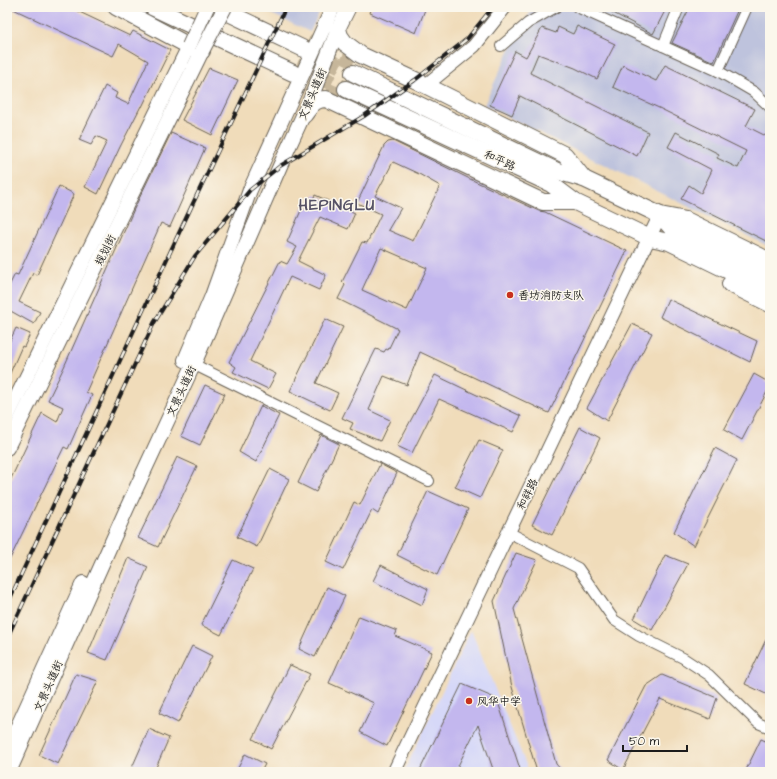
<svg xmlns="http://www.w3.org/2000/svg" width="777" height="779" font-family="'Architects Daughter','LXGW WenKai TC',sans-serif">
<rect width="100%" height="100%" fill="#fbf7ec"/>
<filter id="ink" filterUnits="userSpaceOnUse"><feTurbulence type="fractalNoise" baseFrequency=".025" numOctaves="2"/><feDisplacementMap in="SourceGraphic" scale="8" xChannelSelector="R" yChannelSelector="G"/><feConvolveMatrix kernelMatrix="1 2 1 2 8 2 1 2 1" color-interpolation-filters="sRGB"/></filter>
<filter id="wash" filterUnits="userSpaceOnUse"><feTurbulence type="fractalNoise" baseFrequency=".012" numOctaves="4" result="noise"/><feDisplacementMap in="SourceGraphic" scale="16" xChannelSelector="R" yChannelSelector="G"/><feGaussianBlur stdDeviation="0.9" result="paint"/><feColorMatrix in="noise" values="0 0 0 0 0 0 0 0 0 0 0 0 0 0 0 0 0 1.4 0 .05"/><feComposite in="paint" operator="in"/></filter>
<g filter="url(#wash)">
<rect width="100%" height="100%" fill="#f0dcba"/>
<path fill="#d6d8f8" d="M471 630 529 772H404Z"/>
<g fill="#bec3dd">
<path d="M271 7H322L310 32 269 13Z"/>
<path d="M533 7H770V247L484 105 509 51Z"/>
</g>
<g id="blocks">
<g fill="#c3b7ee" fill-rule="evenodd">
<path d="M9 7H69L130 36 133 31 170 50 142 107 141 106 120 147 98 194 85 187 107 141 96 136 91 145 79 140 105 86 117 93 115 98 128 104 148 61 119 44 113 56Z"/>
<path d="M372 7H426L416 33 370 13Z"/>
<path d="M602 7H667L653 34Z"/>
<path d="M690 7H739L714 62 672 43Z"/>
<path d="M577 26 615 44 597 79 575 68 538 54 530 73 648 132 637 156 520 96 512 115 490 105 515 51 526 57 542 28 556 33 558 27 573 34Z"/>
<path d="M623 65 656 81 665 65 755 109 746 126 770 138V233L766 241 681 199 689 185 701 193 712 170 668 147 676 132 719 154 717 158 738 168 746 151 659 108 613 87Z"/>
<path d="M209 68 238 80 212 135 182 120Z"/>
<path d="M171 133 205 148 170 227 161 223 86 392 92 395 68 449 64 447 7 565V487L42 413 57 422 63 407 48 400 64 367 134 209Z"/>
<path d="M393 141 470 179 539 211 545 212 627 251 549 413 420 352 407 385 384 376 369 410 390 420 380 441 350 429 353 423 342 418 376 349 384 352 386 349 388 350 398 329 338 299 345 285 342 282 362 242 367 243 381 214 357 203 384 146 388 142ZM393 162 419 174 440 186 413 241 388 230 401 208 375 196ZM381 248 427 268 407 310 362 290Z"/>
<path d="M59 186 74 194 37 275 33 273 19 302 40 312 34 324 7 309V290L15 274 18 275Z"/>
<path d="M315 195 355 213 348 229 320 217 298 261 326 275 319 290 290 277 250 361 276 374 268 389 233 372 236 367 229 362 280 261 287 264 297 247 287 242 303 206 308 209Z"/>
<path d="M668 299 757 341 750 362 660 317Z"/>
<path d="M325 319 343 327 316 383 338 393 330 410 290 391Z"/>
<path d="M632 324 652 333 607 421 587 408Z"/>
<path d="M16 328 30 334 24 347 22 346 7 380V347Z"/>
<path d="M754 374 770 383V386L742 440 724 430Z"/>
<path d="M435 375 521 416 513 432 439 399 412 453 397 446Z"/>
<path d="M205 385 225 394 200 445 181 436Z"/>
<path d="M261 406 279 415 256 462 239 452Z"/>
<path d="M580 427 600 438 552 535 532 525Z"/>
<path d="M321 435 339 444 316 492 298 483Z"/>
<path d="M479 440 503 450 480 498 455 487Z"/>
<path d="M715 448 737 460 694 546 674 532Z"/>
<path d="M177 457 197 466 158 547 138 538Z"/>
<path d="M380 464 397 473 378 514 372 510 343 570 326 562 354 502 360 505Z"/>
<path d="M270 469 289 479 257 547 237 537Z"/>
<path d="M428 491 468 509 437 575 397 555Z"/>
<path d="M516 553 537 560 514 609 556 764 563 772H537L512 687 494 601Z"/>
<path d="M665 555 688 564 652 630 634 619Z"/>
<path d="M128 558 148 567 107 660 88 653Z"/>
<path d="M233 560 253 569 221 635 201 625Z"/>
<path d="M381 565 428 589 422 605 373 581Z"/>
<path d="M327 587 345 596 315 657 299 649Z"/>
<path d="M359 616 397 631 395 636 432 652 387 746 360 732 374 703 329 683Z"/>
<path d="M770 631V690L768 695 745 684Z"/>
<path d="M192 646 212 656 178 723 159 713Z"/>
<path d="M290 665 310 674 271 749 253 739Z"/>
<path d="M76 674 98 681 58 764 39 755Z"/>
<path d="M662 675 717 698 710 719 660 699 623 770 608 760 646 686Z"/>
<path d="M462 684 497 699 521 772H494L478 725 455 772H425L420 770Z"/>
<path d="M149 729 169 738 154 772H130Z"/>
<path d="M761 739 770 743V772H745Z"/>
<path d="M245 754 265 764 261 772H236Z"/>
</g>
</g>
</g>
<g filter="url(#ink)">
<use href="#blocks" fill-opacity="0" stroke="#665f53" stroke-width="1"/>
<g fill="none" stroke-linecap="round" stroke-linejoin="round">
<g stroke="#c6b69a" stroke-width="13" stroke-dasharray="13 6" stroke-linecap="butt">
<path d="M308 40 357 64"/>
<path d="M293 73 343 96"/>
</g>
<g stroke="#c6b69a" stroke-width="16" stroke-dasharray="16 8" stroke-linecap="butt">
<path d="M304 49 353 73"/>
<path d="M296 66 346 89"/>
</g>
<g stroke="#665f53" stroke-width="12">
<g id="minor">
<path d="M577 7 718 71 754 92 770 107"/>
<path d="M501 46 528 23 556 7"/>
<path d="M663 46 679 7"/>
<path d="M718 71 747 7"/>
<path d="M189 362 429 481"/>
<path d="M508 532 578 568 614 620 639 636 683 658 709 675 758 723 770 728"/>
</g>
</g>
<g stroke="#665f53" stroke-width="15">
<g id="tertiary">
<path d="M425 86 474 46 505 7"/>
<path d="M394 772 660 215"/>
</g>
</g>
<g stroke="#665f53" stroke-width="16">
<g id="secondary">
<path d="M185 360 212 296 250 190 333 7"/>
<path d="M7 417 189 46"/>
<path d="M7 448 202 51"/>
<path d="M7 750 83 583"/>
<path d="M9 772 127 508 197 357 280 166 311 98 338 29 349 7"/>
</g>
</g>
<g stroke="#665f53" stroke-width="18">
<g id="primary">
<path d="M116 7 189 46 202 51"/>
<path d="M152 7 293 73"/>
<path d="M216 7 304 49"/>
<path d="M338 29 340 36 345 43 361 55 415 80 565 155 584 179"/>
<path d="M353 73 557 171 584 179 660 215 674 231 770 277"/>
<path d="M346 89 551 184 575 202 650 238 669 242 770 291"/>
<path d="M304 115C311 106 314 99 326 99L543 202H575"/>
<path d="M660 215 686 220 770 261"/>
<path d="M730 284 770 304"/>
</g>
</g>
<use href="#minor" stroke="#fff" stroke-width="10"/>
<use href="#tertiary" stroke="#fff" stroke-width="13"/>
<use href="#secondary" stroke="#fff" stroke-width="14"/>
<use href="#primary" stroke="#fff" stroke-width="16"/>
<g stroke="#1c1c1c" stroke-width="4">
<g id="rail">
<path d="M7 605 178 235 286 7"/>
<path d="M7 638 154 323 195 256 250 190 280 166 364 116 415 80 467 39 493 7"/>
</g>
</g>
<use href="#rail" stroke="#fbf7ec" stroke-width="2.5" stroke-dasharray="8" stroke-linecap="butt"/>
<g stroke="#665f53" stroke-width="16" stroke-linecap="butt">
<g id="secondary-bridge">
<path d="M189 46 207 7"/>
<path d="M202 51 225 7"/>
</g>
</g>
<use href="#secondary-bridge" stroke="#fff" stroke-width="14"/>
</g>
</g>
<g fill="#c8321e" stroke="#fbf7ec" stroke-width="1.5">
<circle cx="510" cy="295" r="4"/>
<circle cx="469" cy="701" r="4"/>
</g>
<g text-anchor="middle" stroke-width="3" stroke-linejoin="round" paint-order="stroke">
<g font-size="11" fill="#1c1c1c" stroke="#fbf7ec">
<text transform="translate(312 94) rotate(-67)" y="4">文景头道街</text>
<text transform="translate(500 160) rotate(25)" y="4">和平路</text>
<text transform="translate(105 250) rotate(-64)" y="4">规划街</text>
<text transform="translate(181 391) rotate(-65)" y="4">文景头道街</text>
<text transform="translate(527 494) rotate(-64)" y="4">和祥路</text>
<text transform="translate(48 686) rotate(-66)" y="4">文景头道街</text>
</g>
<g font-size="11" fill="#1c1c1c" stroke="#fbf7ec" text-anchor="start">
<text x="518" y="299">香坊消防支队</text>
<text x="477" y="705">风华中学</text>
</g>
<g font-size="15" font-weight="bold" letter-spacing="1" fill="#565266" stroke="#fbf7ec">
<text x="337" y="210">HEPINGLU</text>
</g>
</g>
<rect width="777" height="779" fill="none" stroke="#fbf7ec" stroke-width="24"/>
<path d="M623 745v6h64v-6" fill="none" stroke="#1c1c1c" stroke-width="2"/>
<text x="629" y="745" font-size="12" fill="#1c1c1c" stroke="#fbf7ec" stroke-width="3" paint-order="stroke">50 m</text>
</svg>
